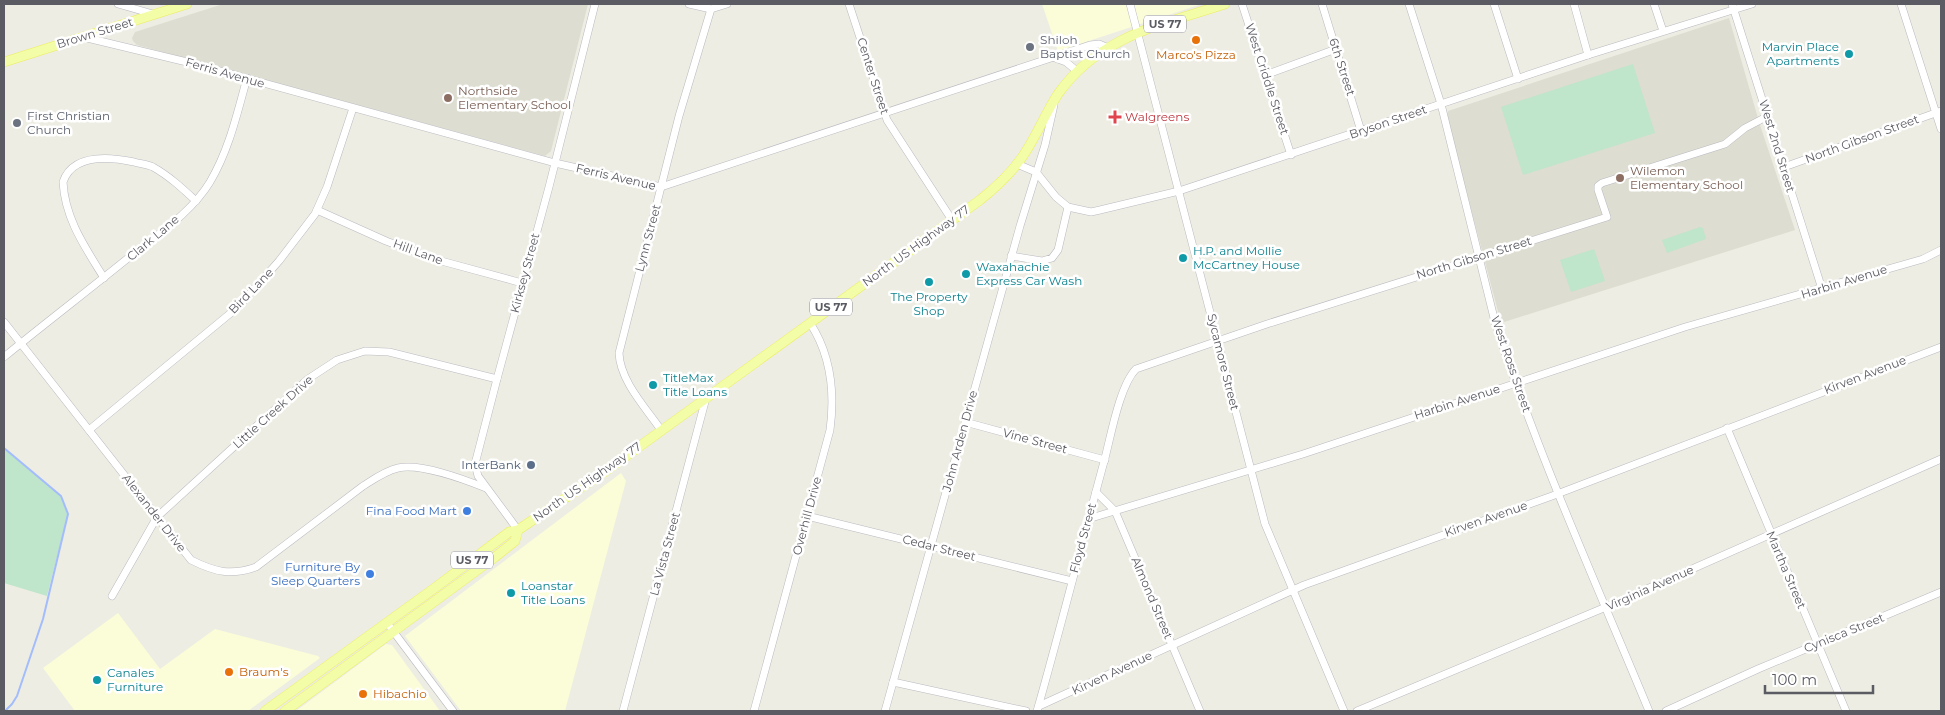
<svg xmlns="http://www.w3.org/2000/svg" width="1945" height="715" font-family="Montserrat,sans-serif">
<rect width="100%" height="100%" fill="#edede3"/>
<g fill="#fbfdd8">
<path d="M1042 4H1202L1058 51Z"/>
<path d="M621 473 626 481 565 711H461L405 636Z"/>
<path d="M118 613 160 669 215 629 318 656 320 658 248 711H75L43 668Z"/>
<path d="M386 644 392 645 440 711H296Z"/>
</g>
<g fill="#ddddd1">
<path d="M223 4H588L551 151 545 156 137 45 133 41 132 38 135 32Z"/>
<path d="M1729 18 1760 125 1795 230 1501 323 1447 117 1448 111Z"/>
</g>
<g fill="#bfe5ca">
<path d="M1633 64 1655 133 1523 175 1501 107Z"/>
<path d="M1700 227 1703 228 1706 239 1667 253 1662 240Z"/>
<path d="M1594 249 1605 281 1571 292 1560 260Z"/>
<path d="M4 448 61 496 68 514 47 596 4 583Z"/>
</g>
<g fill="none" stroke-linecap="round" stroke-linejoin="round">
<path stroke="#a3bcfd" stroke-width="2" d="M4 448 61 496 68 514 43 619 17 696 12 704 5 711"/>
<g stroke="#babac1" stroke-width="8">
<g id="minor">
<path d="M118 4 153 14"/>
<path d="M689 4 711 9 727 4"/>
<path d="M849 4 887 120 952 220"/>
<path d="M1130 4 1265 524 1344 711"/>
<path d="M1242 4 1291 155"/>
<path d="M1322 4 1361 131"/>
<path d="M1409 4 1441 104 1495 322C1538 455 1596 583 1649 711"/>
<path d="M1494 4 1518 79"/>
<path d="M1574 4 1588 55"/>
<path d="M1654 4 1663 31"/>
<path d="M1732 4 1822 289"/>
<path d="M1901 4 1941 129"/>
<path d="M83 37 191 63 555 163 661 187 1090 45 1099 44 1106 47"/>
<path d="M1055 58 1066 62 1077 71"/>
<path d="M1265 75 1336 49"/>
<path d="M1017 164 1036 172 1056 197 1068 207 1091 212 1100 210 1179 191 1588 55 1752 4"/>
<path d="M1784 167 1941 111"/>
<path d="M317 210 386 241 434 259 522 283"/>
<path d="M1011 256 1042 261 1052 258 1058 250 1068 207"/>
<path d="M104 278C85 247 65 219 63 182 73 153 110 157 134 162 140 164 147 164 153 167 169 176 182 188 196 201"/>
<path d="M4 322 191 560C215 572 231 576 256 567L363 486C374 479 385 471 398 468 421 463 463 479 486 488"/>
<path d="M4 357C48 321 94 286 138 250 164 230 193 210 210 182 229 150 237 114 247 78"/>
<path d="M965 422 1105 460"/>
<path d="M1727 428 1846 711"/>
<path d="M89 430 238 307 279 261 315 214 327 187 353 108"/>
<path d="M661 430C646 408 620 381 619 353L679 116 711 9"/>
<path d="M1096 492 1115 511 1200 711"/>
<path d="M807 516 1072 581"/>
<path d="M1088 519 1303 454 1685 327 1923 259 1941 250"/>
<path d="M518 530 478 476 475 464 497 379 549 187 595 4"/>
<path d="M112 596 157 517 308 379 337 360 365 351 389 352 497 379"/>
<path d="M387 623 453 711"/>
<path d="M893 682 1026 711"/>
<path d="M1039 706 1304 585 1552 496 1941 347"/>
<path d="M623 711 706 398"/>
<path d="M754 711 830 430C835 392 831 355 810 323"/>
<path d="M885 711 1020 226 1045 145 1054 105"/>
<path d="M1037 711C1061 627 1082 542 1105 458 1111 435 1120 385 1136 369L1267 324 1607 217 1598 190V186L1602 183 1725 144 1745 128 1768 116"/>
<path d="M1357 711 1606 607 1941 459"/>
<path d="M1666 711 1758 669 1941 592"/>
</g>
</g>
<g stroke="#edee5b" stroke-width="10">
<g id="major">
<path d="M4 62 187 4"/>
<path d="M265 711 436 587 509 532 518 530 607 470 980 200C999 185 1016 169 1028 148 1039 130 1047 111 1058 94 1099 36 1161 25 1225 4"/>
<path d="M285 711 495 557 515 541 518 530"/>
</g>
</g>
<use href="#minor" stroke="#fff" stroke-width="7"/>
<use href="#major" stroke="#f3fda8" stroke-width="9"/>
</g>
<g fill="#e8710a" stroke="#fff" stroke-width="2">
<circle cx="1196" cy="40" r="5"/>
<circle cx="229" cy="672" r="5"/>
<circle cx="363" cy="694" r="5"/>
</g>
<g fill="#6b7280" stroke="#fff" stroke-width="2">
<circle cx="1030" cy="47" r="5"/>
<circle cx="17" cy="123" r="5"/>
</g>
<g fill="#0f9aa8" stroke="#fff" stroke-width="2">
<circle cx="1849" cy="54" r="5"/>
<circle cx="1183" cy="258" r="5"/>
<circle cx="966" cy="274" r="5"/>
<circle cx="929" cy="282" r="5"/>
<circle cx="653" cy="385" r="5"/>
<circle cx="511" cy="593" r="5"/>
<circle cx="97" cy="680" r="5"/>
</g>
<g fill="#8d6e63" stroke="#fff" stroke-width="2">
<circle cx="448" cy="98" r="5"/>
<circle cx="1620" cy="178" r="5"/>
</g>
<path fill="#e0444e" stroke="#fff" stroke-width="2" d="M1112.5 109.5h5v5h5v5h-5v5h-5v-5h-5v-5h5z"/>
<circle fill="#5c6f8a" stroke="#fff" stroke-width="2" cx="531" cy="465" r="5"/>
<g fill="#3f7fe0" stroke="#fff" stroke-width="2">
<circle cx="467" cy="511" r="5"/>
<circle cx="370" cy="574" r="5"/>
</g>
<g text-anchor="middle" stroke-width="5" stroke-linejoin="round" paint-order="stroke">
<g fill="#fff" stroke="#8c8d92" stroke-width="1">
<rect x="1144" y="15.5" width="42" height="17" rx="4"/>
<rect x="810" y="298.5" width="42" height="17" rx="4"/>
<rect x="451" y="551.5" width="42" height="17" rx="4"/>
</g>
<g font-size="11" font-weight="bold" fill="#5b5c63">
<text x="1165" y="28">US 77</text>
<text x="831" y="311">US 77</text>
<text x="472" y="564">US 77</text>
</g>
<g font-size="12" fill="#5b5c63" stroke="#fff">
<text transform="translate(95 33) rotate(-17)" y="4">Brown Street</text>
<text transform="translate(1342 67) rotate(72)" y="4">6th Street</text>
<text transform="translate(225 73) rotate(16)" y="4">Ferris Avenue</text>
<text transform="translate(873 76) rotate(72)" y="4">Center Street</text>
<text transform="translate(1267 79) rotate(72)" y="4">West Criddle Street</text>
<text transform="translate(1388 122) rotate(-19)" y="4">Bryson Street</text>
<text transform="translate(1862 139) rotate(-20)" y="4">North Gibson Street</text>
<text transform="translate(1777 146) rotate(73)" y="4">West 2nd Street</text>
<text transform="translate(616 177) rotate(13)" y="4">Ferris Avenue</text>
<text transform="translate(153 238) rotate(-40)" y="4">Clark Lane</text>
<text transform="translate(648 238) rotate(-75)" y="4">Lynn Street</text>
<text transform="translate(916 246) rotate(-36)" y="4">North US Highway 77</text>
<text transform="translate(418 252) rotate(20)" y="4">Hill Lane</text>
<text transform="translate(1474 258) rotate(-17)" y="4">North Gibson Street</text>
<text transform="translate(525 273) rotate(-75)" y="4">Kirksey Street</text>
<text transform="translate(1844 282) rotate(-17)" y="4">Harbin Avenue</text>
<text transform="translate(251 291) rotate(-46)" y="4">Bird Lane</text>
<text transform="translate(1223 362) rotate(76)" y="4">Sycamore Street</text>
<text transform="translate(1511 364) rotate(71)" y="4">West Ross Street</text>
<text transform="translate(1865 375) rotate(-21)" y="4">Kirven Avenue</text>
<text transform="translate(1457 402) rotate(-18)" y="4">Harbin Avenue</text>
<text transform="translate(273 412) rotate(-42)" y="4">Little Creek Drive</text>
<text transform="translate(960 441) rotate(-75)" y="4">John Arden Drive</text>
<text transform="translate(1035 441) rotate(15)" y="4">Vine Street</text>
<text transform="translate(587 482) rotate(-35)" y="4">North US Highway 77</text>
<text transform="translate(154 513) rotate(52)" y="4">Alexander Drive</text>
<text transform="translate(807 516) rotate(-75)" y="4">Overhill Drive</text>
<text transform="translate(1486 519) rotate(-19)" y="4">Kirven Avenue</text>
<text transform="translate(1083 538) rotate(-75)" y="4">Floyd Street</text>
<text transform="translate(939 548) rotate(14)" y="4">Cedar Street</text>
<text transform="translate(665 554) rotate(-75)" y="4">La Vista Street</text>
<text transform="translate(1786 570) rotate(67)" y="4">Martha Street</text>
<text transform="translate(1650 588) rotate(-24)" y="4">Virginia Avenue</text>
<text transform="translate(1152 598) rotate(67)" y="4">Almond Street</text>
<text transform="translate(1844 633) rotate(-22)" y="4">Cynisca Street</text>
<text transform="translate(1112 673) rotate(-25)" y="4">Kirven Avenue</text>
</g>
<g font-size="12" fill="#5b616d" stroke="#fff" text-anchor="start">
<text x="1040" y="44">Shiloh<tspan x="1040" dy="14">Baptist Church</tspan></text>
<text x="27" y="120">First Christian<tspan x="27" dy="14">Church</tspan></text>
</g>
<g font-size="12" fill="#0d838f" stroke="#fff" text-anchor="start">
<text x="1839" y="51" text-anchor="end">Marvin Place<tspan x="1839" dy="14">Apartments</tspan></text>
<text x="1193" y="255">H.P. and Mollie<tspan x="1193" dy="14">McCartney House</tspan></text>
<text x="976" y="271">Waxahachie<tspan x="976" dy="14">Express Car Wash</tspan></text>
<text x="929" y="301" text-anchor="middle">The Property<tspan x="929" dy="14">Shop</tspan></text>
<text x="663" y="382">TitleMax<tspan x="663" dy="14">Title Loans</tspan></text>
<text x="521" y="590">Loanstar<tspan x="521" dy="14">Title Loans</tspan></text>
<text x="107" y="677">Canales<tspan x="107" dy="14">Furniture</tspan></text>
</g>
<g font-size="12" fill="#c56008" stroke="#fff" text-anchor="start">
<text x="1196" y="59" text-anchor="middle">Marco's Pizza</text>
<text x="239" y="676">Braum's</text>
<text x="373" y="698">Hibachio</text>
</g>
<g font-size="12" fill="#785e54" stroke="#fff" text-anchor="start">
<text x="458" y="95">Northside<tspan x="458" dy="14">Elementary School</tspan></text>
<text x="1630" y="175">Wilemon<tspan x="1630" dy="14">Elementary School</tspan></text>
</g>
<g font-size="12" fill="#be3a42" stroke="#fff" text-anchor="start">
<text x="1125" y="121">Walgreens</text>
</g>
<g font-size="12" fill="#4e5e75" stroke="#fff" text-anchor="end">
<text x="521" y="469">InterBank</text>
</g>
<g font-size="12" fill="#366cbe" stroke="#fff" text-anchor="end">
<text x="457" y="515">Fina Food Mart</text>
<text x="360" y="571">Furniture By<tspan x="360" dy="14">Sleep Quarters</tspan></text>
</g>
</g>
<rect width="1945" height="715" fill="none" stroke="#5b5c63" stroke-width="10"/>
<path d="M1765 685v8h108v-8" fill="none" stroke="#5b5c63" stroke-width="2.5"/>
<text x="1772" y="685" font-size="15" fill="#5b5c63" stroke="#ffffff" stroke-width="4" paint-order="stroke">100 m</text>
</svg>
